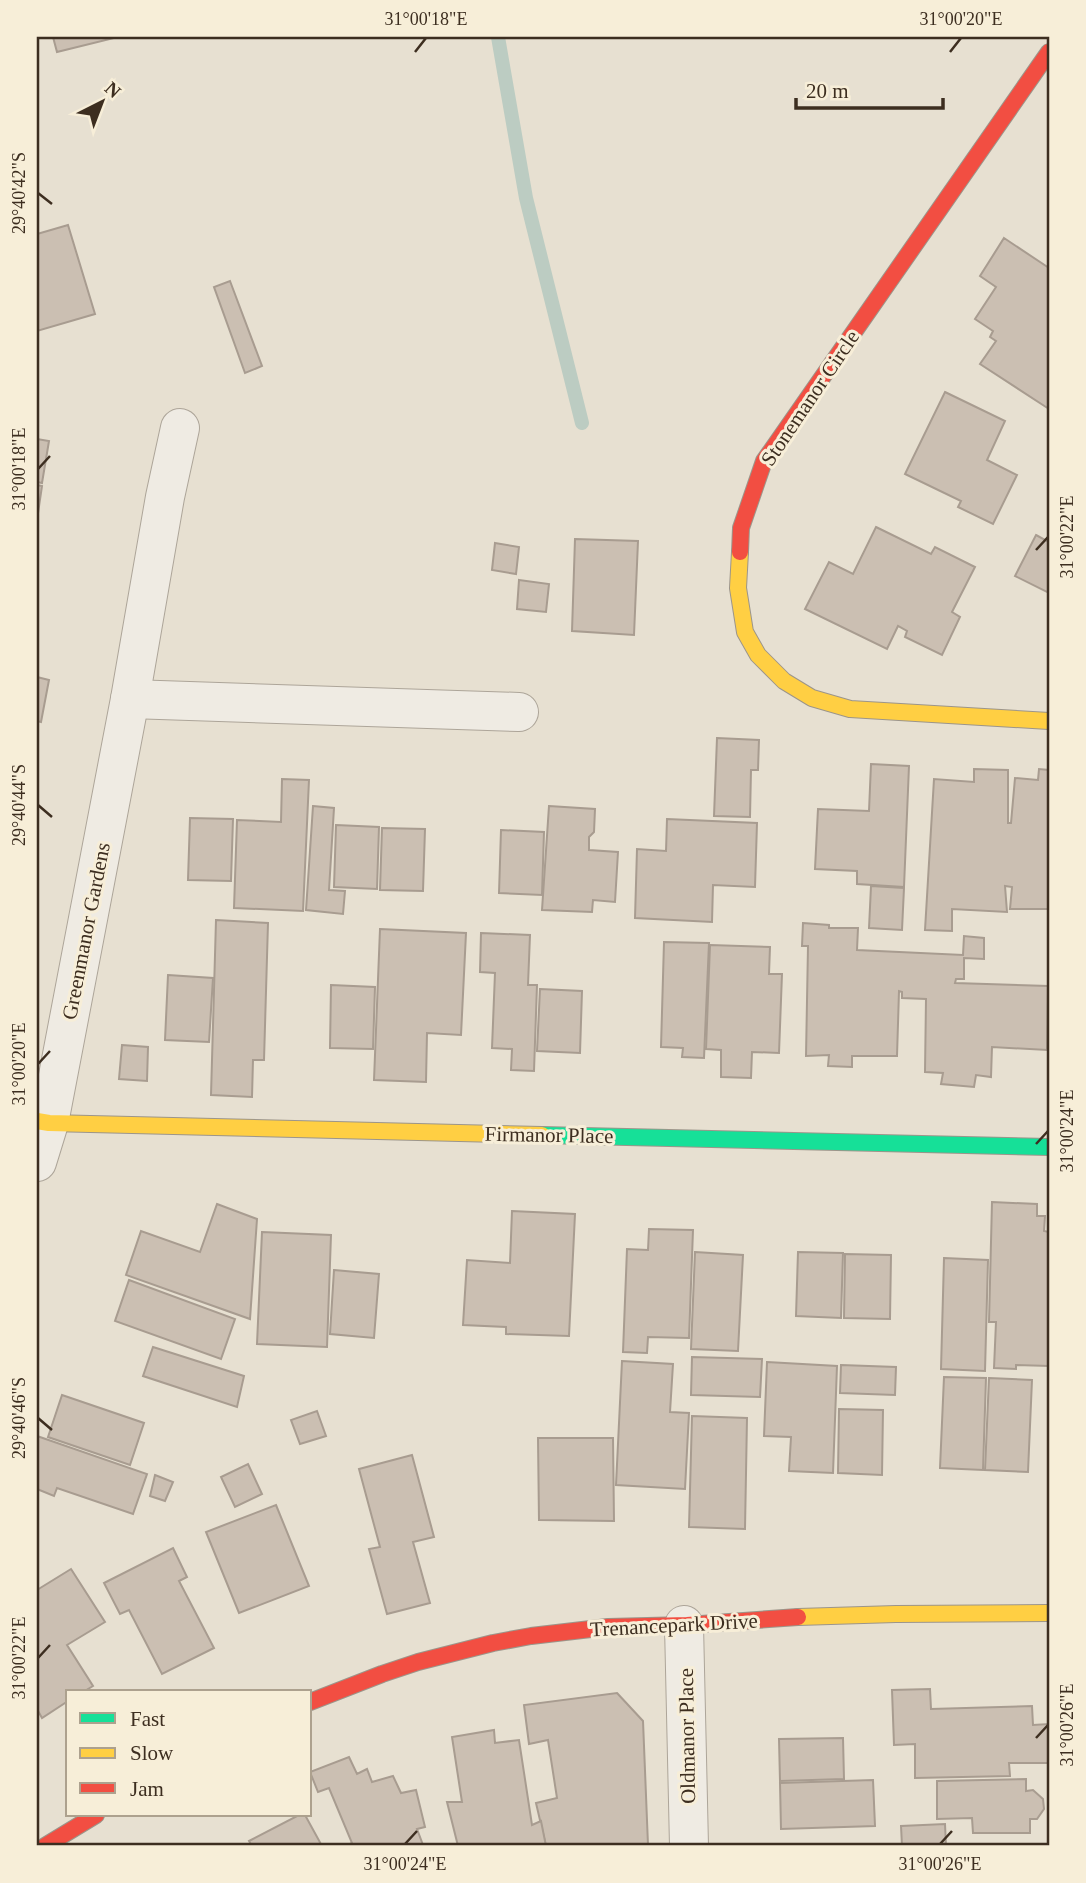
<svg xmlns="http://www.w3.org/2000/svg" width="1086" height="1883" font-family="Georgia,serif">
<rect width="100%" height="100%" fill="#e7e0d1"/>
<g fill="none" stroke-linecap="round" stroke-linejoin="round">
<path stroke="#bcccc2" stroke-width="14" d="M498 37 526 198 582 423"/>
</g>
<g fill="#cbbfb2" stroke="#a89c90" stroke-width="2">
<path d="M53 37H113L114 38 57 52Z"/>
<path d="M68 225 95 314 37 331V234Z"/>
<path d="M1004 238 1049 268V409L980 364 996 341 990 337 993 331 975 319 996 287 980 276Z"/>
<path d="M230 281 262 366 245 373 214 287Z"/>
<path d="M945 392 1005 421 987 460 1017 475 993 524 958 507 961 501 905 474Z"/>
<path d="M37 439 49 441 42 483 37 482Z"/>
<path d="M37 485 42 486 37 520Z"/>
<path d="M876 527 931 554 935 547 975 567 952 612 960 617 942 655 905 637 907 631 898 626 887 649 805 609 829 562 853 574Z"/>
<path d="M1036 535 1049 542V593L1015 576Z"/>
<path d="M575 539 638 541 634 635 572 631Z"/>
<path d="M495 543 519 547 516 574 492 570Z"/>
<path d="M519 580 549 584 546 612 517 609Z"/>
<path d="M37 677 49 680 41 722 37 721Z"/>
<path d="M717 738 759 740 758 770H751L750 817 714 816Z"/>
<path d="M871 764 909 766 904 887 857 884V871L815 869 818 809 869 811Z"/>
<path d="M974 769 1008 770V823H1011L1015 778 1038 780 1039 769 1049 770 1048 909H1010L1012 887 1005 886 1007 912 952 909V931L925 930 934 779 974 782Z"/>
<path d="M282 779 309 780 303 911 234 908 237 820 281 822Z"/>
<path d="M313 806 334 808 329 890 345 891 343 914 306 910Z"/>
<path d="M549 806 595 809 594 832 589 837V850L618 852 615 902 593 900 592 912 542 910Z"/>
<path d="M190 818 233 819 231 881 188 880Z"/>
<path d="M667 819 757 823 755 887 713 885 712 922 635 918 637 849 666 851Z"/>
<path d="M336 825 379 827 377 889 334 887Z"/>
<path d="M382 828 425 829 423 891 380 890Z"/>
<path d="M501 830 544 832 542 895 499 893Z"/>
<path d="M871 886 904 888 902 930 869 928Z"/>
<path d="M216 920 268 923 264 1060H253L252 1097 211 1095Z"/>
<path d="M803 923 829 925V928H858L857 950 963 955 964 936 984 938V959L964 958V979H956L955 983 1048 986 1047 1050 992 1047 991 1077 976 1075 974 1087 941 1084 943 1073 925 1072 926 999 902 998V992L899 991 897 1056H852V1067L828 1066 829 1055 806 1056 808 946H802Z"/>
<path d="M380 929 466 933 461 1035 427 1033 426 1082 374 1080Z"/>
<path d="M481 933 530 935 528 985H537L534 1071 511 1070 512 1049 492 1048 495 973 480 972Z"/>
<path d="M664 942 709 943 704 1058 682 1057 683 1048 661 1047Z"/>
<path d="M710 945 770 947 769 974H782L779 1053 752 1052 751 1078 721 1077V1050L706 1049Z"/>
<path d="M168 975 213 978 209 1042 165 1040Z"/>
<path d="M331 985 375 987 373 1049 330 1048Z"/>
<path d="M540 989 582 991 580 1053 537 1051Z"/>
<path d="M122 1045 148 1047 147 1081 119 1079Z"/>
<path d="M992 1202 1037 1204V1216H1045L1044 1231 1049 1232V1366L1016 1365V1369L994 1368 996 1322H989Z"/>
<path d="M217 1204 257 1219 250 1319 126 1275 141 1231 200 1252Z"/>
<path d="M512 1211 575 1214 569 1336 506 1334V1327L463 1325 467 1260 510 1263Z"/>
<path d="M649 1229 693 1230 689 1338 648 1337 647 1353 623 1352 627 1249 648 1250Z"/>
<path d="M262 1232 331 1235 327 1347 257 1344Z"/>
<path d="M695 1252 743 1255 738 1351 691 1349Z"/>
<path d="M798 1252 843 1253 841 1318 796 1316Z"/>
<path d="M845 1254 891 1255 890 1319 844 1318Z"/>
<path d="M944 1258 988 1260 985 1371 941 1369Z"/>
<path d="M334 1270 379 1274 374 1338 330 1334Z"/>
<path d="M129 1280 235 1319 221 1359 115 1321Z"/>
<path d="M153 1347 244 1376 237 1407 143 1376Z"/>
<path d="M692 1357 762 1359 760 1397 691 1395Z"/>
<path d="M622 1361 673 1364 670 1412 689 1413 685 1489 616 1485Z"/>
<path d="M767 1362 837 1366 833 1473 789 1471 791 1437 764 1436Z"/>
<path d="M841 1365 896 1367 895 1395 840 1393Z"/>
<path d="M944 1377 986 1378 983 1470 940 1468Z"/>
<path d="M989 1378 1032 1380 1028 1472 985 1470Z"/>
<path d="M62 1395 144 1423 130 1465 48 1437Z"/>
<path d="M839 1409 883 1410 882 1475 838 1473Z"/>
<path d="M317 1411 326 1436 300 1444 291 1420Z"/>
<path d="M692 1416 747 1418 745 1529 689 1527Z"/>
<path d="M37 1436 147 1474 133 1514 57 1488 54 1496 37 1489Z"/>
<path d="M538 1438H613L614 1521 539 1520Z"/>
<path d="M412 1455 434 1537 413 1542 430 1603 387 1614 369 1549 380 1547 359 1469Z"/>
<path d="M248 1464 262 1494 235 1507 221 1477Z"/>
<path d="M155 1475 173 1482 165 1501 150 1496Z"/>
<path d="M276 1505 309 1586 239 1613 206 1532Z"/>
<path d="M173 1548 187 1577 179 1581 214 1648 162 1674 129 1610 120 1614 104 1583Z"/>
<path d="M71 1569 105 1622 67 1645 93 1686 83 1692H68V1701L42 1718 37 1709V1590Z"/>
<path d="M930 1689 931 1709 1032 1706 1033 1725 1049 1724V1763H1009L1010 1776 915 1778V1744L894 1745 892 1690Z"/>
<path d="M617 1693 643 1721 648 1845 546 1846 536 1803 557 1798 548 1740 529 1744 524 1705Z"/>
<path d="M494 1730 495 1743 519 1740 532 1825 541 1821 546 1846H458L447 1802H462L452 1737Z"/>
<path d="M843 1738 844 1779 780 1781 779 1739Z"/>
<path d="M349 1757 357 1774 367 1769 372 1782 393 1776 401 1793 416 1790 425 1827 417 1829 423 1845 346 1846 352 1843 329 1788 318 1792 310 1772Z"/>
<path d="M1026 1779V1791L1033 1790 1043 1799 1044 1809 1037 1819H1030V1833H973L972 1818 937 1819V1781Z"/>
<path d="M873 1780 875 1826 781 1829 780 1783Z"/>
<path d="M299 1815H305L322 1846H252L249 1841Z"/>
<path d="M945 1824 946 1846H902L901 1826Z"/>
</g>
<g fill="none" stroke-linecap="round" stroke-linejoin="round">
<g stroke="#ada599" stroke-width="40">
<g id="street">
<path d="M130 699 519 712"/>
<path d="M37 1162 49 1123 130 699 165 497 180 428"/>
<path d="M684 1625 689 1846"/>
</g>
</g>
<g stroke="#9c958a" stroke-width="18">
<path id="fast" d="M542 1135 1049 1147"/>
</g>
<g stroke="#9c958a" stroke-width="18">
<g id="slow">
<path d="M740 552 738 588 745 632 758 655 784 681 812 698 850 709 1049 721"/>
<path d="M37 1121 49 1123 542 1135"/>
<path d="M798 1617 896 1614 1049 1613"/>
</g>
</g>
<g stroke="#9c958a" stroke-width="18">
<g id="jam">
<path d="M740 552 741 528 764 461 1049 52"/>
<path d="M310 1702 382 1674 418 1662 493 1643 531 1636 608 1627 687 1625 798 1617"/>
<path d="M45 1846 96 1815"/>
</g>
</g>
<use href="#street" stroke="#efebe3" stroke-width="38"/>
<use href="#fast" stroke="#16e098" stroke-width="16"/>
<use href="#slow" stroke="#ffcf43" stroke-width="16"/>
<use href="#jam" stroke="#f24e42" stroke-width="16"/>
</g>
<path fill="none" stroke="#3d2e20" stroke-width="2.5" d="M415 52 426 38M950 52 961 38M38 193 52 204M38 469 50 456M1036 550 1048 537M38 805 52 817M38 1064 50 1051M1036 1144 1048 1131M38 1418 52 1430M38 1658 50 1645M1036 1738 1048 1725M405 1844 417 1831M940 1844 952 1831"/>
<g text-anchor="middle" stroke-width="6" stroke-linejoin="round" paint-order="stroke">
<g font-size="21" fill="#3d2e20" stroke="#f7eed8">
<text transform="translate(810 398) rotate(-56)" y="7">Stonemanor Circle</text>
<text transform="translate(86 931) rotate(-79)" y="7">Greenmanor Gardens</text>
<text transform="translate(549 1135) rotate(1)" y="7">Firmanor Place</text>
<text transform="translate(674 1625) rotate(-3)" y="7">Trenancepark Drive</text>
<text transform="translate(687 1736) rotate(-91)" y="7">Oldmanor Place</text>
</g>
</g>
<rect width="1086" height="1883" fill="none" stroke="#f7eed8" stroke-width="77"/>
<rect x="66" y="1690" width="245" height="126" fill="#f7eed8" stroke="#ada18e" stroke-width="2"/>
<rect x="80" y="1713" width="35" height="10" fill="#16e098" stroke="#ada18e" stroke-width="2"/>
<text x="130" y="1726" font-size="21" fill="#3d2e20">Fast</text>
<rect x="80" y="1748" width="35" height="10" fill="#ffcf43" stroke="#ada18e" stroke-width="2"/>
<text x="130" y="1760" font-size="21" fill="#3d2e20">Slow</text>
<rect x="80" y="1783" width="35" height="10" fill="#f24e42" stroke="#ada18e" stroke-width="2"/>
<text x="130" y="1796" font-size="21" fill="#3d2e20">Jam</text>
<g transform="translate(102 102) rotate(42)" stroke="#f7eed8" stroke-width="5" paint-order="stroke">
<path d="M0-5L12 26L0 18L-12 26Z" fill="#3d2e20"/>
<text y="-10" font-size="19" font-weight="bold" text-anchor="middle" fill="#3d2e20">N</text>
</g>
<path d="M796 98v10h147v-10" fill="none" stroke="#3d2e20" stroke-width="3.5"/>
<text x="806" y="98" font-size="21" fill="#3d2e20" stroke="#f7eed8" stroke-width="5" paint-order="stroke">20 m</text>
<rect x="38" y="38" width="1010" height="1806" fill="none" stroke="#3d2e20" stroke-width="2.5"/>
<g font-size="18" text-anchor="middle" fill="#3d2e20">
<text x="426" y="25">31°00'18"E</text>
<text x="961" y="25">31°00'20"E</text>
<text transform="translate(19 193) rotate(-90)" y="6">29°40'42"S</text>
<text transform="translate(19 469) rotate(-90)" y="6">31°00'18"E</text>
<text transform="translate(1067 537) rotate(-90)" y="6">31°00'22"E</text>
<text transform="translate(19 805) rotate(-90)" y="6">29°40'44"S</text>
<text transform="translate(19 1064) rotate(-90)" y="6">31°00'20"E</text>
<text transform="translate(1067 1131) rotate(-90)" y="6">31°00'24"E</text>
<text transform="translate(19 1418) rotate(-90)" y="6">29°40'46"S</text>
<text transform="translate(19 1658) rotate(-90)" y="6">31°00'22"E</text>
<text transform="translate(1067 1725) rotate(-90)" y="6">31°00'26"E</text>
<text x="405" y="1870">31°00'24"E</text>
<text x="940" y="1870">31°00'26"E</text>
</g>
</svg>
